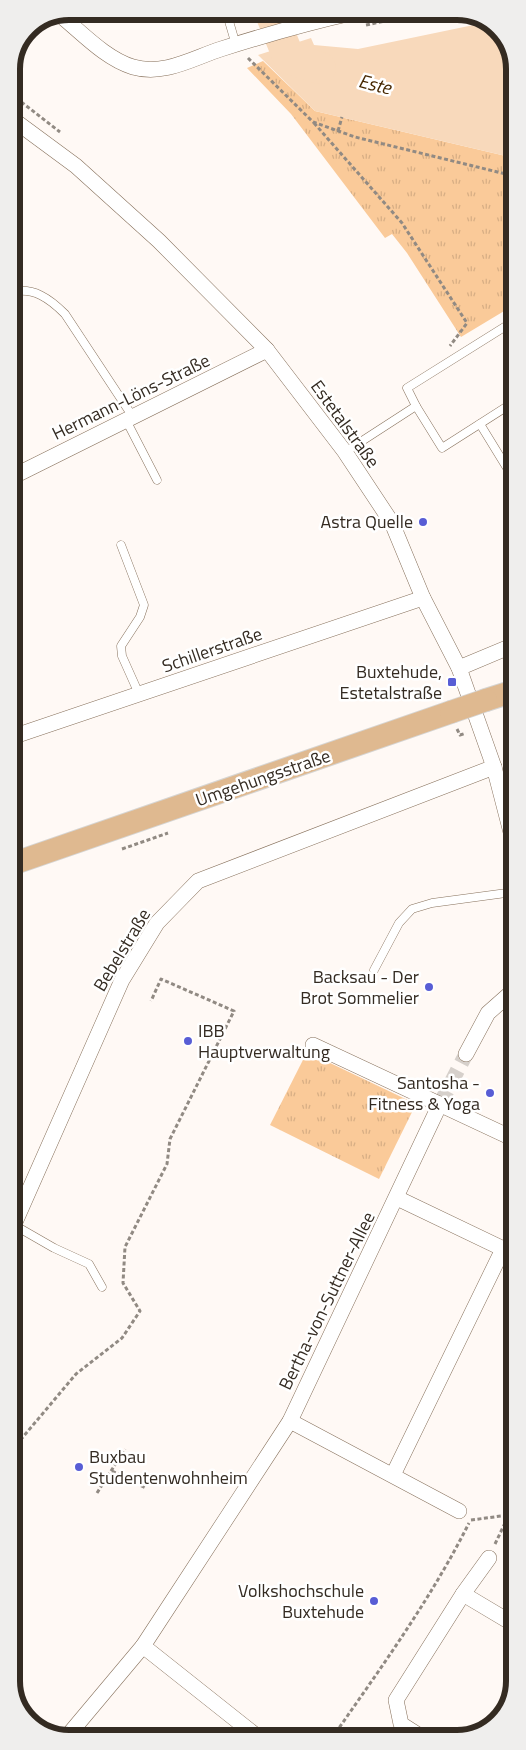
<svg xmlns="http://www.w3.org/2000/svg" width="526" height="1750" font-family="'Titillium Web',sans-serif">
<defs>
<pattern id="cemetery-stones" width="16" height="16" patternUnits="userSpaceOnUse" patternTransform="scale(1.25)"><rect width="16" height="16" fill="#faca99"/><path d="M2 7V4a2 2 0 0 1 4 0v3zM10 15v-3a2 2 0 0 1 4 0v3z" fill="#d7ae84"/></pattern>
<pattern id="park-tufts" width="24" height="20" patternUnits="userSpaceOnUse" patternTransform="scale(1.25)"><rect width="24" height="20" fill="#faca99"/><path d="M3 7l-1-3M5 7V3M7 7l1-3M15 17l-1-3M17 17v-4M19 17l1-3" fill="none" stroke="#d7ae84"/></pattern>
</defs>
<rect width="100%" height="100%" fill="#fff9f5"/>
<path fill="url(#cemetery-stones)" d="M12 903 23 917 12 929Z"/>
<g fill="url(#park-tufts)">
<path d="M263 61 315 111 514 158V305L461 337 407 253 392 234 385 238 291 114 247 68Z"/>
<path d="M307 1052 416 1104 379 1179 270 1125Z"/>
</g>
<path fill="#f8d9bb" d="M488 22 495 26 514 57V158L315 111 258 55 311 38 314 45 358 49Z"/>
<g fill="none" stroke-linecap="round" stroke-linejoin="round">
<path stroke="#f8d9bb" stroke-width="32" d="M270 11 289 58 320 68"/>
<path stroke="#d6d0cb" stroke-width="15" stroke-dasharray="15 8" stroke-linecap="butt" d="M440 1104 466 1054"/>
<g stroke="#87715c" stroke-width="9">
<g id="lane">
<path d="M226 11 236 45"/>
<path d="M12 292C34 287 50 299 65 314L133 417"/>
<path d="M416 406 407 388 514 321"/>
<path d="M126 420 157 480"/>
<path d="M480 424 507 468 514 473"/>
<path d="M345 452 416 406 442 448 514 402"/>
<path d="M121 545 144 605 140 617 121 646 122 656 139 694"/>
<path d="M374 970 399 923 412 909 432 903 514 892"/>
<path d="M14 1225 54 1248 89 1264 102 1287"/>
</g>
</g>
<g stroke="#87715c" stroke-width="16">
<g id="street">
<path d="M60 15C82 33 106 59 133 67 164 76 193 58 221 49 265 35 311 22 356 12"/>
<path d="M11 118 76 166 159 241 267 350 345 452 392 523 423 598 459 668 494 767 514 844"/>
<path d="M12 477 267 350"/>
<path d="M459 668 514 645"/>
<path d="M12 737 423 598"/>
<path d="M313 1045 514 1139"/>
<path d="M466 1054 488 1013 514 990"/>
<path d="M397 1198 514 1254"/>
<path d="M12 1229 122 980 157 923 198 881 494 767"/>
<path d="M290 1421 459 1511"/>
<path d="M393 1475 503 1249"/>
<path d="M463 1594 489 1558"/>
<path d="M143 1646 259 1738"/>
<path d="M423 1738 401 1724 396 1700 463 1594 515 1625"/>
<path d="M65 1739 143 1646 290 1421 440 1104"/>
</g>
</g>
<g stroke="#d6d5d3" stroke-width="24">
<g id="primary">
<path d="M486 700 514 691"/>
<path d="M12 864 451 712"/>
</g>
</g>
<g stroke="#918a83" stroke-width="3" stroke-dasharray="4 2.5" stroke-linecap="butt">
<path d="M366 25 429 12"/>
<path d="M248 58 313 122 355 137 514 176"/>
<path d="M11 94 60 132"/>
<path d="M314 123 402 223 467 323 450 346"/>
<path d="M338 131 342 117"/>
<path d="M457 729 460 735 466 733"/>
<path d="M122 849 168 833"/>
<path d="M12 1450 76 1374 122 1338 140 1311 123 1283 125 1247 167 1164 170 1139 234 1011 161 979 151 1001"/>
<path d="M112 1471 146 1488"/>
<path d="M97 1493 125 1449"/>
<path d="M471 1520 509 1515 515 1518"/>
<path d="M495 1544 515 1502"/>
<path d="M332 1738C380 1669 431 1599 469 1523"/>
</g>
<use href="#lane" stroke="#fff" stroke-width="8"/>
<use href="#street" stroke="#fff" stroke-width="15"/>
<use href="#primary" stroke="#dfb990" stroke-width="22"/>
<g stroke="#d6d5d3" stroke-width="24" stroke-linecap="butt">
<path id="primary-bridge" d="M451 712 486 700"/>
</g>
<use href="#primary-bridge" stroke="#dfb990" stroke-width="22"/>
</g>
<g fill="#585dd5" stroke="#fff" stroke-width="2">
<circle cx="423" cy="522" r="5"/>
<rect x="447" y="677" width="10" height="10" rx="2.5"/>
<circle cx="429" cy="987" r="5"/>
<circle cx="188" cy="1041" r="5"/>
<circle cx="490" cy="1093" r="5"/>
<circle cx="79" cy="1467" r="5"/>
<circle cx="374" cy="1601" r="5"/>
</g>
<g text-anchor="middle" stroke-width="5" stroke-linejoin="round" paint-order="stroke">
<g font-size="18" fill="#342b22" stroke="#fff">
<text transform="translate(131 397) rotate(-26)" y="6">Hermann-Löns-Straße</text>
<text transform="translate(345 424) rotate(54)" y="6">Estetalstraße</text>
<text transform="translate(212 650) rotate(-19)" y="6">Schillerstraße</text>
<text transform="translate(263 778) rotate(-19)" y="6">Umgehungsstraße</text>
<text transform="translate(122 950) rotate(-59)" y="6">Bebelstraße</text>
<text transform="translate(327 1301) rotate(-64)" y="6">Bertha-von-Suttner-Allee</text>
</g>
<g font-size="18" fill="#342b22" stroke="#fff" text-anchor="end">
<text x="413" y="528">Astra Quelle</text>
<text x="442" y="678">Buxtehude,<tspan x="442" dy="21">Estetalstraße</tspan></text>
<text x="419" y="983">Backsau - Der<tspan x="419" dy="21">Brot Sommelier</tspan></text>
<text x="198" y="1037" text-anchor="start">IBB<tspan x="198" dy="21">Hauptverwaltung</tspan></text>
<text x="480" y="1089">Santosha -<tspan x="480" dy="21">Fitness &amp; Yoga</tspan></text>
<text x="89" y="1463" text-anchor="start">Buxbau<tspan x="89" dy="21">Studentenwohnheim</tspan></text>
<text x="364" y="1597">Volkshochschule<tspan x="364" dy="21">Buxtehude</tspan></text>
</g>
<g font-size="19" font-style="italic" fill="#462700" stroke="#fff">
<text transform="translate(375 84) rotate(14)" y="7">Este</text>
</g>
</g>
<path d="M0 0H526V1750H0ZM69 20H457A49 49 0 0 1 506 69V1681A49 49 0 0 1 457 1730H69A49 49 0 0 1 20 1681V69A49 49 0 0 1 69 20Z" fill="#efeeed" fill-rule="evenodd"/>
<path fill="none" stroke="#342b22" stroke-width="6" d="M69 20H457A49 49 0 0 1 506 69V1681A49 49 0 0 1 457 1730H69A49 49 0 0 1 20 1681V69A49 49 0 0 1 69 20Z"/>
</svg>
